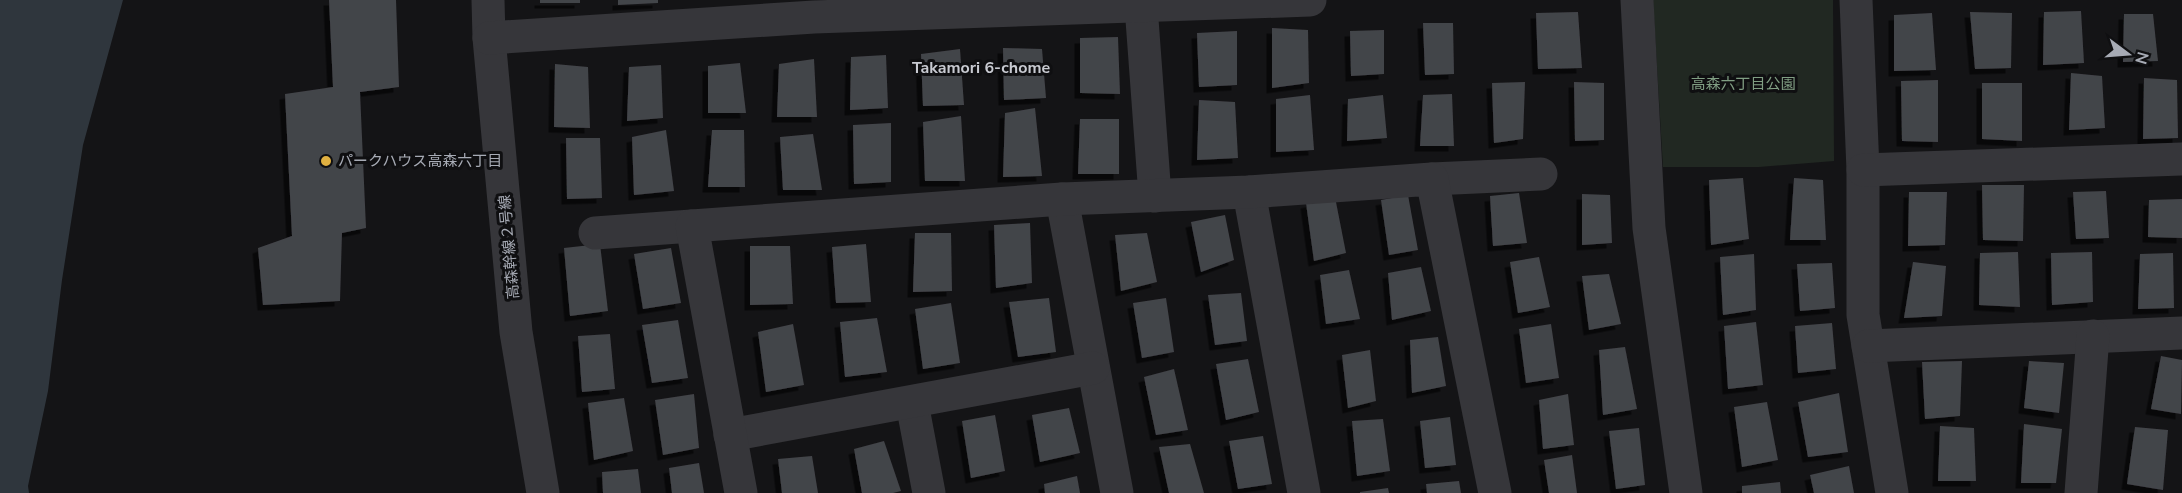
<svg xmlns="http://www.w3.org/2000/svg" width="2182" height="493" font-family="'Nunito Sans','Noto Sans JP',sans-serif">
<defs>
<filter id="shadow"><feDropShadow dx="-5.5" dy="5.5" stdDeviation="0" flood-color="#0009"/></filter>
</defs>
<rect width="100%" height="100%" fill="#141416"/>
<path fill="#212822" d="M1653 0H1833L1834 161 1759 167H1663Z"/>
<path fill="#2f363d" d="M0 0H123L83 145 62 280 48 391 28 486 29 493H0Z"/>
<g fill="#434449" filter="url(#shadow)">
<path d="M329 0H396L399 87 360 92 366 228 342 233 340 301 263 305 258 248 292 236 285 94 333 87Z"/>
<rect x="540" y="0" width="40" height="3"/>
<path d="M618 0H658V3L618 5Z"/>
<path d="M2081 11 2084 63 2043 65 2044 12Z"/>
<path d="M1578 12 1582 68 1538 69 1536 13Z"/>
<path d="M1970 12 2012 13 2011 68 1975 69Z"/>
<path d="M1932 13 1936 70 1894 71V15Z"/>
<path d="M2124 14H2153L2158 61 2123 62Z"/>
<path d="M1423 23H1453L1454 74 1425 75Z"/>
<path d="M1272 28 1308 30 1309 83 1272 88Z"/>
<path d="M1384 30V74L1351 76 1350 31Z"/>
<path d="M1237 31V85L1199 87 1197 33Z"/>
<path d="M1118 37 1120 94 1080 93V38Z"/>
<path d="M1003 48 1042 49 1046 98 1004 100Z"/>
<path d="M960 49 964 105 923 106 921 54Z"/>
<path d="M886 55 888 108 850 110 851 57Z"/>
<path d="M814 59 817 117H777L779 64Z"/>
<path d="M740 63 746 113H708V66Z"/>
<path d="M555 64 588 67 590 128 554 127Z"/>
<path d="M661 65 663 118 627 121 629 67Z"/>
<path d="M2071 73 2102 76 2105 128 2069 130Z"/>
<path d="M2144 78 2177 80 2178 138 2143 139Z"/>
<path d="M1938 80V142L1902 141 1901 81Z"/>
<path d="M1525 82 1523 139 1494 143 1492 83Z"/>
<path d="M1574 82 1604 83V140L1575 141Z"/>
<path d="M1982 83H2022V141L1982 139Z"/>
<path d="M1452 94 1454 146H1420L1423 95Z"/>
<path d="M1310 95 1314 150 1276 152V99Z"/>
<path d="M1383 95 1387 138 1347 141 1348 99Z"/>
<path d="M1199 100 1235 102 1238 158 1197 160Z"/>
<path d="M1035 108 1042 176 1003 177 1005 113Z"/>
<path d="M961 116 965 181H925L923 122Z"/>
<path d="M1080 119H1119V174H1078Z"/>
<path d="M891 123V182L854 184 853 125Z"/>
<path d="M666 130 674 191 634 195 632 137Z"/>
<path d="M712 130H744L745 187H708Z"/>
<path d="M813 134 822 190H783L780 137Z"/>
<path d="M566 138H600L602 198 567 199Z"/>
<path d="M1743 178 1749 239 1711 245 1709 180Z"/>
<path d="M1794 178 1823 180 1826 240H1790Z"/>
<path d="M1982 185H2024L2023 241 1983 240Z"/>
<path d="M2106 191 2109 238 2076 239 2073 192Z"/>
<path d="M1909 192H1947L1945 245 1908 246Z"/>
<path d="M1519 193 1527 243 1493 246 1490 196Z"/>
<path d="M1582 194 1610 195 1612 243 1582 245Z"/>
<path d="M1408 195 1418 250 1389 255 1381 200Z"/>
<path d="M1335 197 1346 253 1314 261 1306 203Z"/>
<path d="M2182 199V238L2148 237 2149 200Z"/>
<path d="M1225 215 1234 260 1201 272 1191 222Z"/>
<path d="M1030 223 1032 283 996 288 994 225Z"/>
<path d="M915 233H951L952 291 913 292Z"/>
<path d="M1147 233 1157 282 1121 291 1115 235Z"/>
<path d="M600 244 608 311 570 316 564 248Z"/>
<path d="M866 244 871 302 836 303 832 247Z"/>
<path d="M750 246H790L793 304 750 305Z"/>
<path d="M671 248 681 303 643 309 634 254Z"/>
<path d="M2018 252 2020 307 1979 305 1980 253Z"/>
<path d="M2092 252 2093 302 2052 305 2051 253Z"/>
<path d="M2173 253 2174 308 2138 309 2140 254Z"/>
<path d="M1754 254 1756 310 1723 315 1720 257Z"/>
<path d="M1539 257 1550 307 1518 313 1510 262Z"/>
<path d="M1913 262 1946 266 1942 316 1904 318Z"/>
<path d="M1832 263 1835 308 1800 311 1797 264Z"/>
<path d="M1421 267 1431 311 1392 320 1388 273Z"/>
<path d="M1349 270 1360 319 1326 324 1320 275Z"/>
<path d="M1609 274 1621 324 1589 330 1582 276Z"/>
<path d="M1241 293 1247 341 1215 345 1208 295Z"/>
<path d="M1049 298 1056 352 1018 357 1009 302Z"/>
<path d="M1166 298 1174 352 1142 358 1133 303Z"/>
<path d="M951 303 960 363 923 369 915 309Z"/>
<path d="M877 318 887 372 845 377 840 322Z"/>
<path d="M678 320 688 378 652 383 642 325Z"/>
<path d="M1756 322 1763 385 1728 389 1724 326Z"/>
<path d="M1832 323 1836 369 1798 373 1795 326Z"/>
<path d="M793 324 804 385 766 392 758 332Z"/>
<path d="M1551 324 1559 378 1526 383 1519 329Z"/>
<path d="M610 334 615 389 582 392 578 336Z"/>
<path d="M1438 337 1446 386 1412 393 1410 340Z"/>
<path d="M1625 347 1637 409 1603 415 1599 350Z"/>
<path d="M1370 350 1376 401 1348 408 1342 355Z"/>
<path d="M2161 356 2182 360 2181 414 2151 409Z"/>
<path d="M1248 359 1259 412 1226 420 1216 364Z"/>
<path d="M1962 361 1960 416 1925 419 1922 362Z"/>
<path d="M2029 361 2064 363 2059 413 2024 408Z"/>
<path d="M1174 369 1188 430 1156 435 1144 377Z"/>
<path d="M1839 393 1848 452 1808 457 1798 402Z"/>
<path d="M694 394 699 448 663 455 655 400Z"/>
<path d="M1568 394 1574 445 1543 449 1539 400Z"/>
<path d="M624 398 633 451 594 460 588 403Z"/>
<path d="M1767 402 1778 460 1742 467 1734 407Z"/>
<path d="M1069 408 1080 453 1040 462 1032 415Z"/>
<path d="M995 415 1005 471 971 478 962 421Z"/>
<path d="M1450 417 1456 465 1425 468 1420 421Z"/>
<path d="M1383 419 1390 471 1357 476 1352 421Z"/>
<path d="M2024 424 2062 429 2056 483H2021Z"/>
<path d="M1940 426 1974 428 1976 481H1938Z"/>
<path d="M2135 427 2168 430 2163 490 2127 484Z"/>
<path d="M1639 428 1645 485 1616 489 1609 431Z"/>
<path d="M1263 436 1272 484 1238 489 1229 441Z"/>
<path d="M884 441 901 491 893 493H862L854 449Z"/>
<path d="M1190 444 1204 493H1169L1159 447Z"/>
<path d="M1572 455 1577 493H1549L1544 460Z"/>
<path d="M812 456 818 493H782L778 459Z"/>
<path d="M699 463 704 493H672L669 468Z"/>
<path d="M1849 466 1854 493H1814L1810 475Z"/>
<path d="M638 469 641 493H603L602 472Z"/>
<path d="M1077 476 1080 493H1045L1044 484Z"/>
<path d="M1459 481 1461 493H1427L1426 484Z"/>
<path d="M1780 482 1781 493H1742V486Z"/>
<path d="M1388 488 1389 493H1360V492Z"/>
</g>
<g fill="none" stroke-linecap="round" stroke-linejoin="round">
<g stroke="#36363a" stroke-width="33">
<path d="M488 0 489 38 516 332 543 493"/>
<path d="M1637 0 1649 228 1686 493"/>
<path d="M1856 0 1863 170V315L1892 493"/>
<path d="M1141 6 1155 196"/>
<path d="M489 38 814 17 1310 0"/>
<path d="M1863 170 2182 159"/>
<path d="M1432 179 1541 174"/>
<path d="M1249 192 1304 493"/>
<path d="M1062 199 1117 493"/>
<path d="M595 233 692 226"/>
<path d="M1868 346 2182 333"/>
<path d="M912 403 929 493"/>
<path d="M730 435 1093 368"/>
<path d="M741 493 692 226 1062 199 1249 192 1432 179 1495 493"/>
<path d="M2081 493 2093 336"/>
</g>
</g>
<circle fill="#e1b141" stroke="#0f0f11" stroke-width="2" cx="326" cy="161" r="6"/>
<g text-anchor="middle" stroke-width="6" stroke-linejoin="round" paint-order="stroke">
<g font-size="15" fill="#809e83" stroke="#0f0f11">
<text x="1743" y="89">高森六丁目公園</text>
</g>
<g font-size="15" fill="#a7abb5" stroke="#0f0f11" text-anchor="start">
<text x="338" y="166">パークハウス高森六丁目</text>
</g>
<g font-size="15" fill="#a7abb5" stroke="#0f0f11">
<text transform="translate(509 247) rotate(-95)" y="5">高森幹線２号線</text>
</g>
<g font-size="16" font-weight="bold" fill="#c8cad1" stroke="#0f0f11">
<text x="981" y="73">Takamori 6-chome</text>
</g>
</g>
<g transform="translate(2128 54) rotate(106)" stroke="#0f0f11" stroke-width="4.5" paint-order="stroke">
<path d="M0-4.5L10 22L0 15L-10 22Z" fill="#a7abb5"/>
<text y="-9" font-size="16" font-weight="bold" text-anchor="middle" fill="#a7abb5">N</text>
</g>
</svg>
